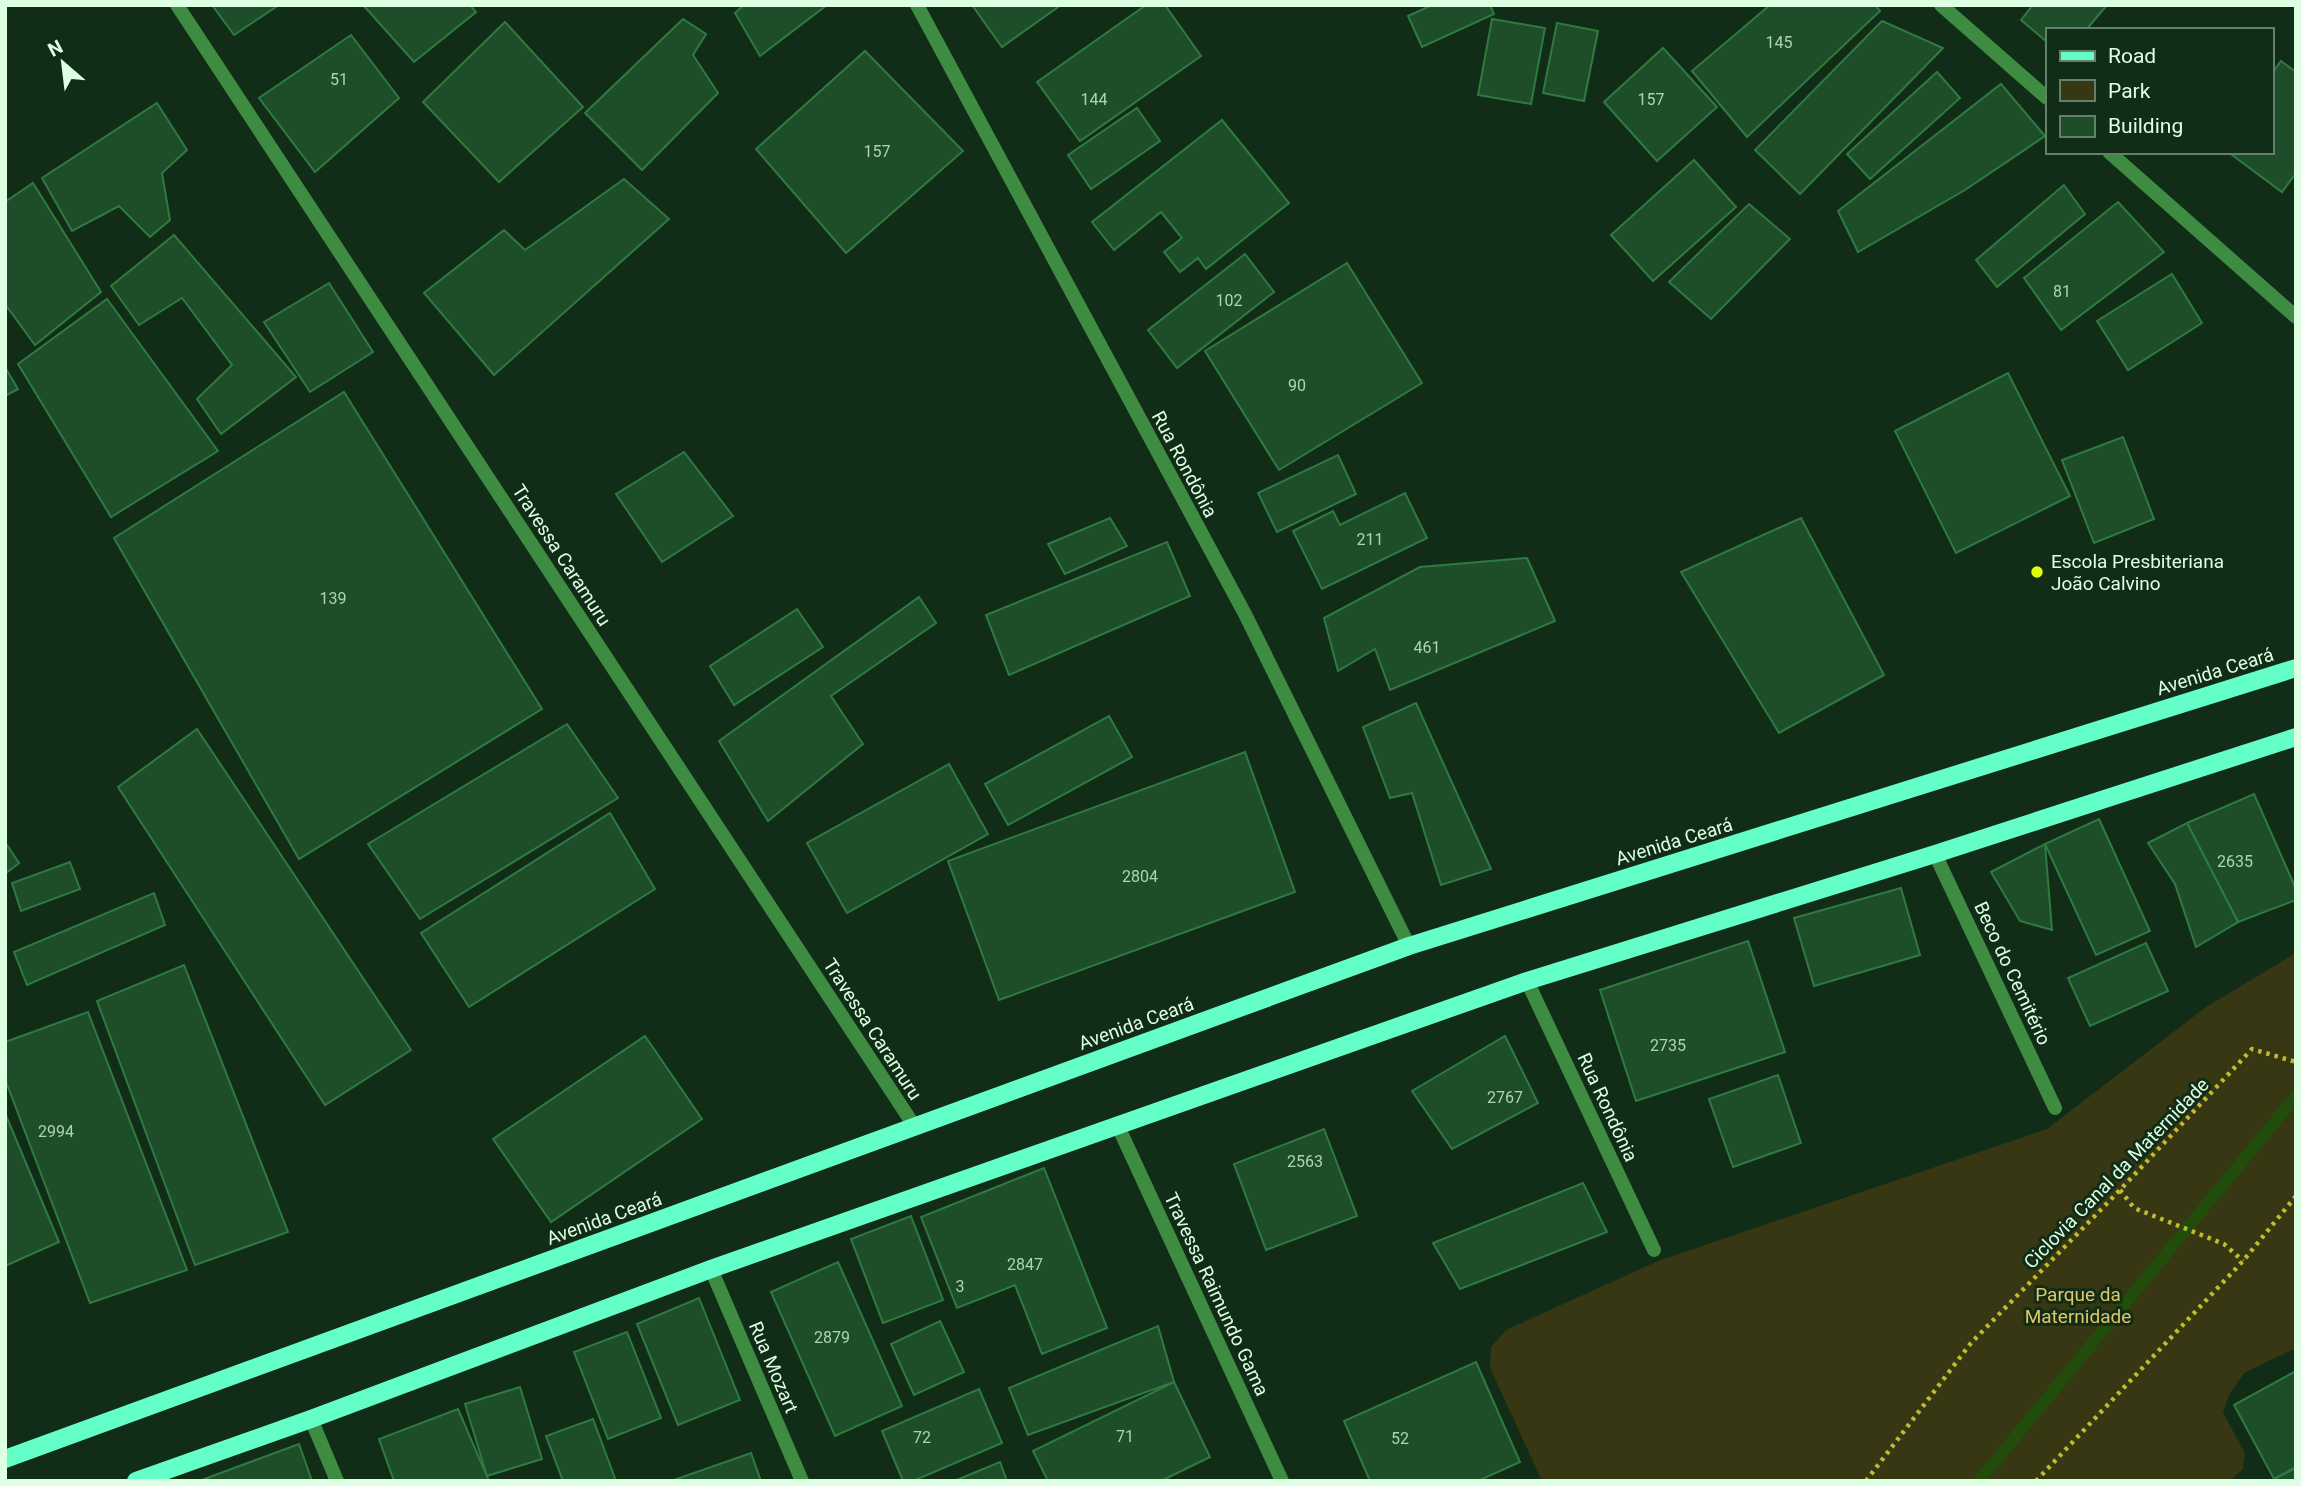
<svg xmlns="http://www.w3.org/2000/svg" width="2301" height="1486" font-family="Roboto,sans-serif">
<rect width="100%" height="100%" fill="#122d17"/>
<path fill="#373714" d="M2296 953V1348L2244 1373 2230 1393 2223 1412 2245 1454 2243 1469 2230 1481H1542L1490 1368 1491 1347 1506 1330 1658 1261 2047 1129 2206 1007Z"/>
<g fill="none" stroke-linecap="round" stroke-linejoin="round">
<path stroke="#214c0b" stroke-width="12" d="M1979 1481 2296 1096"/>
</g>
<g fill="#1d4e29" stroke="#2f7a40" stroke-width="2">
<path d="M212 5H279L234 35Z"/>
<path d="M363 5H470L476 12 414 62Z"/>
<path d="M744 5H827L760 56 735 13Z"/>
<path d="M972 5H1061L1002 47Z"/>
<path d="M1146 5H1165L1201 56 1080 141 1037 82Z"/>
<path d="M1432 5H1490L1494 14 1422 47 1408 16Z"/>
<path d="M1770 5H1875L1880 11 1747 137 1692 71Z"/>
<path d="M2033 5H2107L2086 30H2047V42L2021 20Z"/>
<path d="M683 19 706 34 693 55 718 93 642 170 585 113Z"/>
<path d="M1492 19 1545 28 1531 104 1478 95Z"/>
<path d="M1882 21 1943 48 1800 194 1755 150Z"/>
<path d="M505 22 583 107 499 182 423 102Z"/>
<path d="M1557 23 1598 31 1584 101 1543 93Z"/>
<path d="M351 35 399 98 315 172 259 98Z"/>
<path d="M1663 48 1717 107 1657 161 1604 102Z"/>
<path d="M865 51 963 151 846 253 756 149Z"/>
<path d="M2281 61 2296 72V173L2282 192 2228 152H2271V75Z"/>
<path d="M1937 72 1960 98 1870 179 1847 154Z"/>
<path d="M2001 84 2045 136 1965 190 1858 252 1838 211Z"/>
<path d="M157 103 187 150 162 173 170 220 150 237 119 206 72 231 42 178Z"/>
<path d="M1137 108 1160 141 1091 189 1068 155Z"/>
<path d="M1222 120 1289 203 1206 269 1198 258 1180 272 1164 252 1182 238 1161 212 1114 250 1092 222Z"/>
<path d="M1694 160 1736 207 1653 281 1611 235Z"/>
<path d="M624 179 669 219 494 375 424 293 504 230 525 250Z"/>
<path d="M33 183 101 292 35 345 5 304V202Z"/>
<path d="M2064 185 2085 214 1997 287 1976 260Z"/>
<path d="M2118 202 2164 252 2061 330 2024 278Z"/>
<path d="M1749 204 1790 239 1711 319 1669 282Z"/>
<path d="M174 235 296 377 221 434 197 399 232 365 182 298 139 325 111 286Z"/>
<path d="M1245 254 1274 292 1177 368 1148 330Z"/>
<path d="M1347 263 1422 383 1279 470 1205 351Z"/>
<path d="M2172 274 2202 323 2128 370 2097 321Z"/>
<path d="M329 283 373 352 310 392 264 322Z"/>
<path d="M107 299 218 451 111 517 18 364Z"/>
<path d="M5 367 18 389 5 396Z"/>
<path d="M2008 373 2070 496 1956 553 1895 431Z"/>
<path d="M344 392 542 709 299 859 114 538Z"/>
<path d="M2123 437 2154 519 2094 543 2062 460Z"/>
<path d="M684 452 733 516 662 562 616 494Z"/>
<path d="M1338 455 1356 494 1277 532 1258 493Z"/>
<path d="M1405 493 1427 538 1322 589 1293 531 1333 511 1340 525Z"/>
<path d="M1110 518 1127 546 1065 574 1048 544Z"/>
<path d="M1801 518 1884 675 1779 733 1681 572Z"/>
<path d="M1167 542 1190 596 1009 675 986 615Z"/>
<path d="M1527 558 1555 621 1390 690 1375 649 1338 671 1324 618 1420 567Z"/>
<path d="M919 597 936 623 831 696 863 744 768 821 719 741Z"/>
<path d="M797 609 823 647 734 705 710 666Z"/>
<path d="M1416 703 1491 869 1441 885 1412 793 1390 798 1363 727Z"/>
<path d="M1109 716 1132 757 1008 825 985 784Z"/>
<path d="M567 724 618 798 420 919 368 844Z"/>
<path d="M197 729 411 1050 325 1105 118 787Z"/>
<path d="M1245 752 1295 892 999 1000 948 861Z"/>
<path d="M949 764 988 834 847 913 807 843Z"/>
<path d="M2254 794 2296 889V900L2238 922 2187 823Z"/>
<path d="M610 813 655 889 469 1007 421 933Z"/>
<path d="M2099 819 2150 931 2096 955 2045 844Z"/>
<path d="M2187 823 2238 922 2196 947 2175 884 2148 843Z"/>
<path d="M5 842 19 863 5 874Z"/>
<path d="M2045 844 2052 930 2020 921 1991 872Z"/>
<path d="M70 862 80 889 21 911 12 883Z"/>
<path d="M1901 888 1920 955 1814 986 1794 918Z"/>
<path d="M154 893 165 925 27 985 14 952Z"/>
<path d="M1748 941 1785 1052 1636 1101 1600 990Z"/>
<path d="M2146 943 2168 991 2090 1026 2068 978Z"/>
<path d="M184 965 288 1232 195 1265 97 1001Z"/>
<path d="M88 1012 187 1270 90 1303 5 1079V1042Z"/>
<path d="M645 1036 702 1119 551 1222 493 1139Z"/>
<path d="M1505 1036 1538 1103 1452 1149 1412 1091Z"/>
<path d="M1778 1075 1801 1143 1733 1167 1709 1099Z"/>
<path d="M5 1113 59 1242 5 1266Z"/>
<path d="M1324 1129 1357 1216 1266 1250 1234 1164Z"/>
<path d="M1044 1168 1107 1328 1042 1354 1015 1285 957 1308 921 1217Z"/>
<path d="M1583 1183 1607 1232 1460 1289 1433 1243Z"/>
<path d="M911 1216 943 1300 883 1323 851 1239Z"/>
<path d="M838 1262 902 1406 835 1436 771 1292Z"/>
<path d="M699 1298 740 1400 678 1425 637 1324Z"/>
<path d="M940 1321 964 1372 914 1395 891 1344Z"/>
<path d="M1158 1326 1174 1382 1028 1435 1009 1388Z"/>
<path d="M627 1332 661 1418 608 1439 574 1352Z"/>
<path d="M1476 1362 1520 1462 1478 1481H1370L1344 1421Z"/>
<path d="M2296 1371V1467L2274 1479 2234 1405Z"/>
<path d="M1174 1382 1210 1457 1161 1481H1048L1033 1451Z"/>
<path d="M520 1387 542 1459 487 1476 465 1404Z"/>
<path d="M979 1389 1002 1443 913 1481H903L882 1431Z"/>
<path d="M458 1409 489 1481H394L379 1439Z"/>
<path d="M593 1419 616 1481H563L546 1436Z"/>
<path d="M299 1444 312 1481H199Z"/>
<path d="M751 1453 761 1481H671Z"/>
<path d="M1000 1462 1007 1481H954Z"/>
<path d="M2296 1468V1481H2275L2274 1479Z"/>
</g>
<g fill="none" stroke-linecap="round" stroke-linejoin="round">
<g stroke="#c0bb30" stroke-width="4.5" stroke-dasharray="3.5 5" stroke-linecap="butt">
<path d="M2120 1190 2134 1208 2224 1244 2243 1261"/>
<path d="M1866 1481 1971 1343 2120 1190 2252 1049 2296 1062"/>
<path d="M2036 1481 2243 1261 2296 1196"/>
</g>
<g stroke="#3d8c42" stroke-width="14">
<path d="M177 5 915 1127"/>
<path d="M917 5 1245 614 1409 946"/>
<path d="M1941 5 2047 98"/>
<path d="M2109 152 2296 317"/>
<path d="M1935 854 2055 1108"/>
<path d="M1527 981 1654 1250"/>
<path d="M1117 1124 1282 1481"/>
<path d="M711 1269 802 1481"/>
<path d="M311 1419 337 1481"/>
</g>
<g stroke="#64ffc9" stroke-width="18">
<path d="M5 1459 1409 946 2296 668"/>
<path d="M136 1481 311 1419 711 1269 1527 981 1935 854 2296 737"/>
</g>
</g>
<circle fill="#e0ff09" stroke="#122d17" stroke-width="2.5" cx="2037" cy="572" r="7"/>
<g text-anchor="middle" stroke-width="6" stroke-linejoin="round" paint-order="stroke">
<g font-size="16" fill="#add3b4">
<text x="1779" y="48">145</text>
<text x="339" y="85">51</text>
<text x="1094" y="105">144</text>
<text x="1651" y="105">157</text>
<text x="877" y="157">157</text>
<text x="2062" y="297">81</text>
<text x="1229" y="306">102</text>
<text x="1297" y="391">90</text>
<text x="1370" y="545">211</text>
<text x="333" y="604">139</text>
<text x="1427" y="653">461</text>
<text x="2235" y="867">2635</text>
<text x="1140" y="882">2804</text>
<text x="1668" y="1051">2735</text>
<text x="1505" y="1103">2767</text>
<text x="56" y="1137">2994</text>
<text x="1305" y="1167">2563</text>
<text x="1025" y="1270">2847</text>
<text x="960" y="1292">3</text>
<text x="832" y="1343">2879</text>
<text x="1125" y="1442">71</text>
<text x="922" y="1443">72</text>
<text x="1400" y="1444">52</text>
</g>
<g font-size="19" fill="#ddffe2" stroke="#122d17">
<text transform="translate(1185 464) rotate(62)" y="7">Rua Rondônia</text>
<text transform="translate(562 555) rotate(57)" y="7">Travessa Caramuru</text>
<text transform="translate(2215 671) rotate(-17)" y="7">Avenida Ceará</text>
<text transform="translate(1674 841) rotate(-17)" y="7">Avenida Ceará</text>
<text transform="translate(2013 973) rotate(65)" y="7">Beco do Cemitério</text>
<text transform="translate(1136 1023) rotate(-20)" y="7">Avenida Ceará</text>
<text transform="translate(873 1029) rotate(57)" y="7">Travessa Caramuru</text>
<text transform="translate(1608 1107) rotate(65)" y="7">Rua Rondônia</text>
<text transform="translate(2116 1173) rotate(-46)" y="7">Ciclovia Canal da Maternidade</text>
<text transform="translate(604 1218) rotate(-20)" y="7">Avenida Ceará</text>
<text transform="translate(1217 1294) rotate(65)" y="7">Travessa Raimundo Gama</text>
<text transform="translate(774 1367) rotate(67)" y="7">Rua Mozart</text>
</g>
<g font-size="19" fill="#ddffe2" stroke="#122d17" text-anchor="start">
<text x="2051" y="568">Escola Presbiteriana<tspan x="2051" dy="22">João Calvino</tspan></text>
</g>
<g font-size="19" fill="#e2c666" stroke="#122d17">
<text x="2078" y="1301">Parque da<tspan x="2078" dy="22">Maternidade</tspan></text>
</g>
</g>
<rect width="2301" height="1486" fill="none" stroke="#ddffe2" stroke-width="14"/>
<rect x="2046" y="28" width="228" height="126" fill="#122d17" stroke="#638168" stroke-width="2"/>
<rect x="2060" y="51" width="35" height="10" fill="#64ffc9" stroke="#638168" stroke-width="2"/>
<text x="2108" y="63" font-size="21" fill="#ddffe2">Road</text>
<rect x="2060" y="80" width="35" height="21" fill="#373714" stroke="#638168" stroke-width="2"/>
<text x="2108" y="98" font-size="21" fill="#ddffe2">Park</text>
<rect x="2060" y="116" width="35" height="21" fill="#1d4e29" stroke="#638168" stroke-width="2"/>
<text x="2108" y="133" font-size="21" fill="#ddffe2">Building</text>
<g transform="translate(63 63) rotate(332)" stroke="#122d17" stroke-width="5" paint-order="stroke">
<path d="M0-5L12 26L0 18L-12 26Z" fill="#ddffe2"/>
<text y="-10" font-size="19" font-weight="bold" text-anchor="middle" fill="#ddffe2">N</text>
</g>
</svg>
